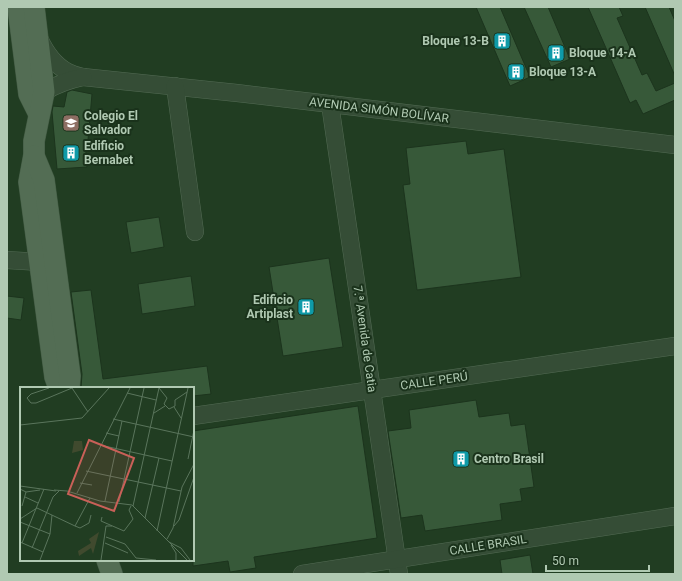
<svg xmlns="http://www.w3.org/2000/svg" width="682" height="581" font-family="Roboto,sans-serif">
<rect width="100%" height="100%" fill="#213d22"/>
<g fill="#375939" stroke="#1c341d">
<path d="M476 7H500L530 77 510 86Z"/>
<path d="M524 7H548L570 59 551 67Z"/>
<path d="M588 7H619L623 16 617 18 642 75 647 73 656 91 675 83V100L643 114 636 100 630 103Z"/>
<path d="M645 7H669L675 21V76Z"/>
<path d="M72 90 92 94 88 140H85L87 167 57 169 52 112 53 106 64 107 67 92Z"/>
<path d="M466 141 468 154 504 149 521 277 417 290 403 185 410 184 406 148Z"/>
<path d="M159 217 164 247 131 253 126 222Z"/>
<path d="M329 258 343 347 283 356 269 267Z"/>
<path d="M191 276 195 306 142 314 138 284Z"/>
<path d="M91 290 103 379 207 366 211 394 193 396V388H81L82 374 71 292Z"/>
<path d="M7 296 24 298 21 320 7 318Z"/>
<path d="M476 400 479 417 509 413 511 426 525 424 534 487 520 489 522 501 500 504 502 520 425 531 422 515 401 518 388 431 411 428 409 410Z"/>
<path d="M358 406 377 538 254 557 256 568 230 572 228 561 193 566V431Z"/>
<path d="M530 555 533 574H502L500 560Z"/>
</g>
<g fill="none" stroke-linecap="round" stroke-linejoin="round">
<g stroke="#536b54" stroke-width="18">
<g id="minor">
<path d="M39 38C45 51 54 65 68 72 72 74 78 76 83 77L237 93 675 145"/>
<path d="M175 86 195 232"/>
<path d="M44 92C57 84 69 80 83 77"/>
<path d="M330 104 399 574"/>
<path d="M7 260 40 262"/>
<path d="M193 416 675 346"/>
<path d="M302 574 675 516"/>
</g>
</g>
<g stroke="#415942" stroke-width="22">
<g id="major">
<path d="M18 7 29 94 39 114"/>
<path d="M34 7 44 92 34 141V155L29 182 55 377 59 388"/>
<path d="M34 156 44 180 70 376 69 388"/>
<path d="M107 560 112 574"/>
</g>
</g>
<use href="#minor" stroke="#354d36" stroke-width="17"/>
<use href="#major" stroke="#536d54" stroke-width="21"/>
</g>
<defs>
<g id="building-square" transform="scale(0.9)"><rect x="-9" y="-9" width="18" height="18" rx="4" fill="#0f9aa8" stroke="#1a321b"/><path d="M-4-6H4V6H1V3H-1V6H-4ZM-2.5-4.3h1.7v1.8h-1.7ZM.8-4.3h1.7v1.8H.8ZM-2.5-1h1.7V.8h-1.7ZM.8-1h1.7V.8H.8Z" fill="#fff"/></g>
<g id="school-square" transform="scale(0.9)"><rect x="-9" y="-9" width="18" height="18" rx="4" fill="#8d6e63" stroke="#1a321b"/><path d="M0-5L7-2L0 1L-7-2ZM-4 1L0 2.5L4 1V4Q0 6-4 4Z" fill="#fff"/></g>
</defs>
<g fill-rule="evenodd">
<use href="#building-square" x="502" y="41"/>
<use href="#building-square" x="556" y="53"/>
<use href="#building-square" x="516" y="72"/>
<use href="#school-square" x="71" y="123"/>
<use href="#building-square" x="71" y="153"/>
<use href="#building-square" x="306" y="307"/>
<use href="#building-square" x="461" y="459"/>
</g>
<g text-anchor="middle" stroke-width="4" stroke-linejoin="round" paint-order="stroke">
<g font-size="12" font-weight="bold" fill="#b0c9b2" stroke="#1a321b" text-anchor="start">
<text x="489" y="45" text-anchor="end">Bloque 13-B</text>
<text x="569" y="57">Bloque 14-A</text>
<text x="529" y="76">Bloque 13-A</text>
<text x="84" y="120">Colegio El<tspan x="84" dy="14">Salvador</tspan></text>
<text x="84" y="150">Edificio<tspan x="84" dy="14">Bernabet</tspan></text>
<text x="293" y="304" text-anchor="end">Edificio<tspan x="293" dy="14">Artiplast</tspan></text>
<text x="474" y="463">Centro Brasil</text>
</g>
<g font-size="12" fill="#b0c9b2" stroke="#1a321b">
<text transform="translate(379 110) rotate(7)" y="4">AVENIDA SIMÓN BOLÍVAR</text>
<text transform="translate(365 339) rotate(82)" y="4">7.ª Avenida de Catia</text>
<text transform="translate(434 381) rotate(-8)" y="4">CALLE PERÚ</text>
<text transform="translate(488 545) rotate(-9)" y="4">CALLE BRASIL</text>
</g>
</g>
<g transform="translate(20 387)">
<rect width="174" height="174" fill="#213d22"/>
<path d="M54 54H62L63 63 52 66ZM79 145 73 167 71 161 59 169 58 164 71 156 69 152Z" fill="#404a2e"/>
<path fill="none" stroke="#5a755c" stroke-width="1" d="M52 1 68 25M139 1 147 11 144 17 149 22 155 19V13L167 5M107 6 136 13M7 11 11 16H16L52 1M7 11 11 7 29 1M154 20 161 31M134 26 145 19M93 32 174 50M0 38 62 31 89 1M86 46 99 49M80 58 152 74M168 72 174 43M66 84 161 104M60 96 72 98M0 99 36 104M0 102 6 105 20 103M34 103 47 104 80 114 112 118 167 173M57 106 110 1M5 110 18 116M85 114 102 34M99 115 124 1M2 119 6 105M113 119 139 1M82 130 81 134 104 144 113 132 109 123 111 119M125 131 139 71M0 132 17 121 55 139 70 111M0 135 30 147M55 139 60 141 69 136 71 128M154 139 159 133 174 90M137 144 168 1M86 150 105 157 116 171 136 173M147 152 153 141 162 100 174 77M0 155 23 165M149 155 161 161 170 173M2 156 24 102M85 156 108 166M151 158 156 166V173M12 161 33 110 39 104M20 173 30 147 32 128M81 173 86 139H92"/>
<path fill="#c96058" fill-opacity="0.15" stroke="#c96058" stroke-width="2" d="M69 53 114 71 94 124 48 107Z"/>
<rect width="174" height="174" fill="none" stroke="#b0c9b2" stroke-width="2"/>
</g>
<rect width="682" height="581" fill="none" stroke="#b0c9b2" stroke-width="16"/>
<path d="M546 565v6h103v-6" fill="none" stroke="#b0c9b2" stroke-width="2"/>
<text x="552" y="565" font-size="12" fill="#b0c9b2" stroke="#1a321b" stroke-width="3" paint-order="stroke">50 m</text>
</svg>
